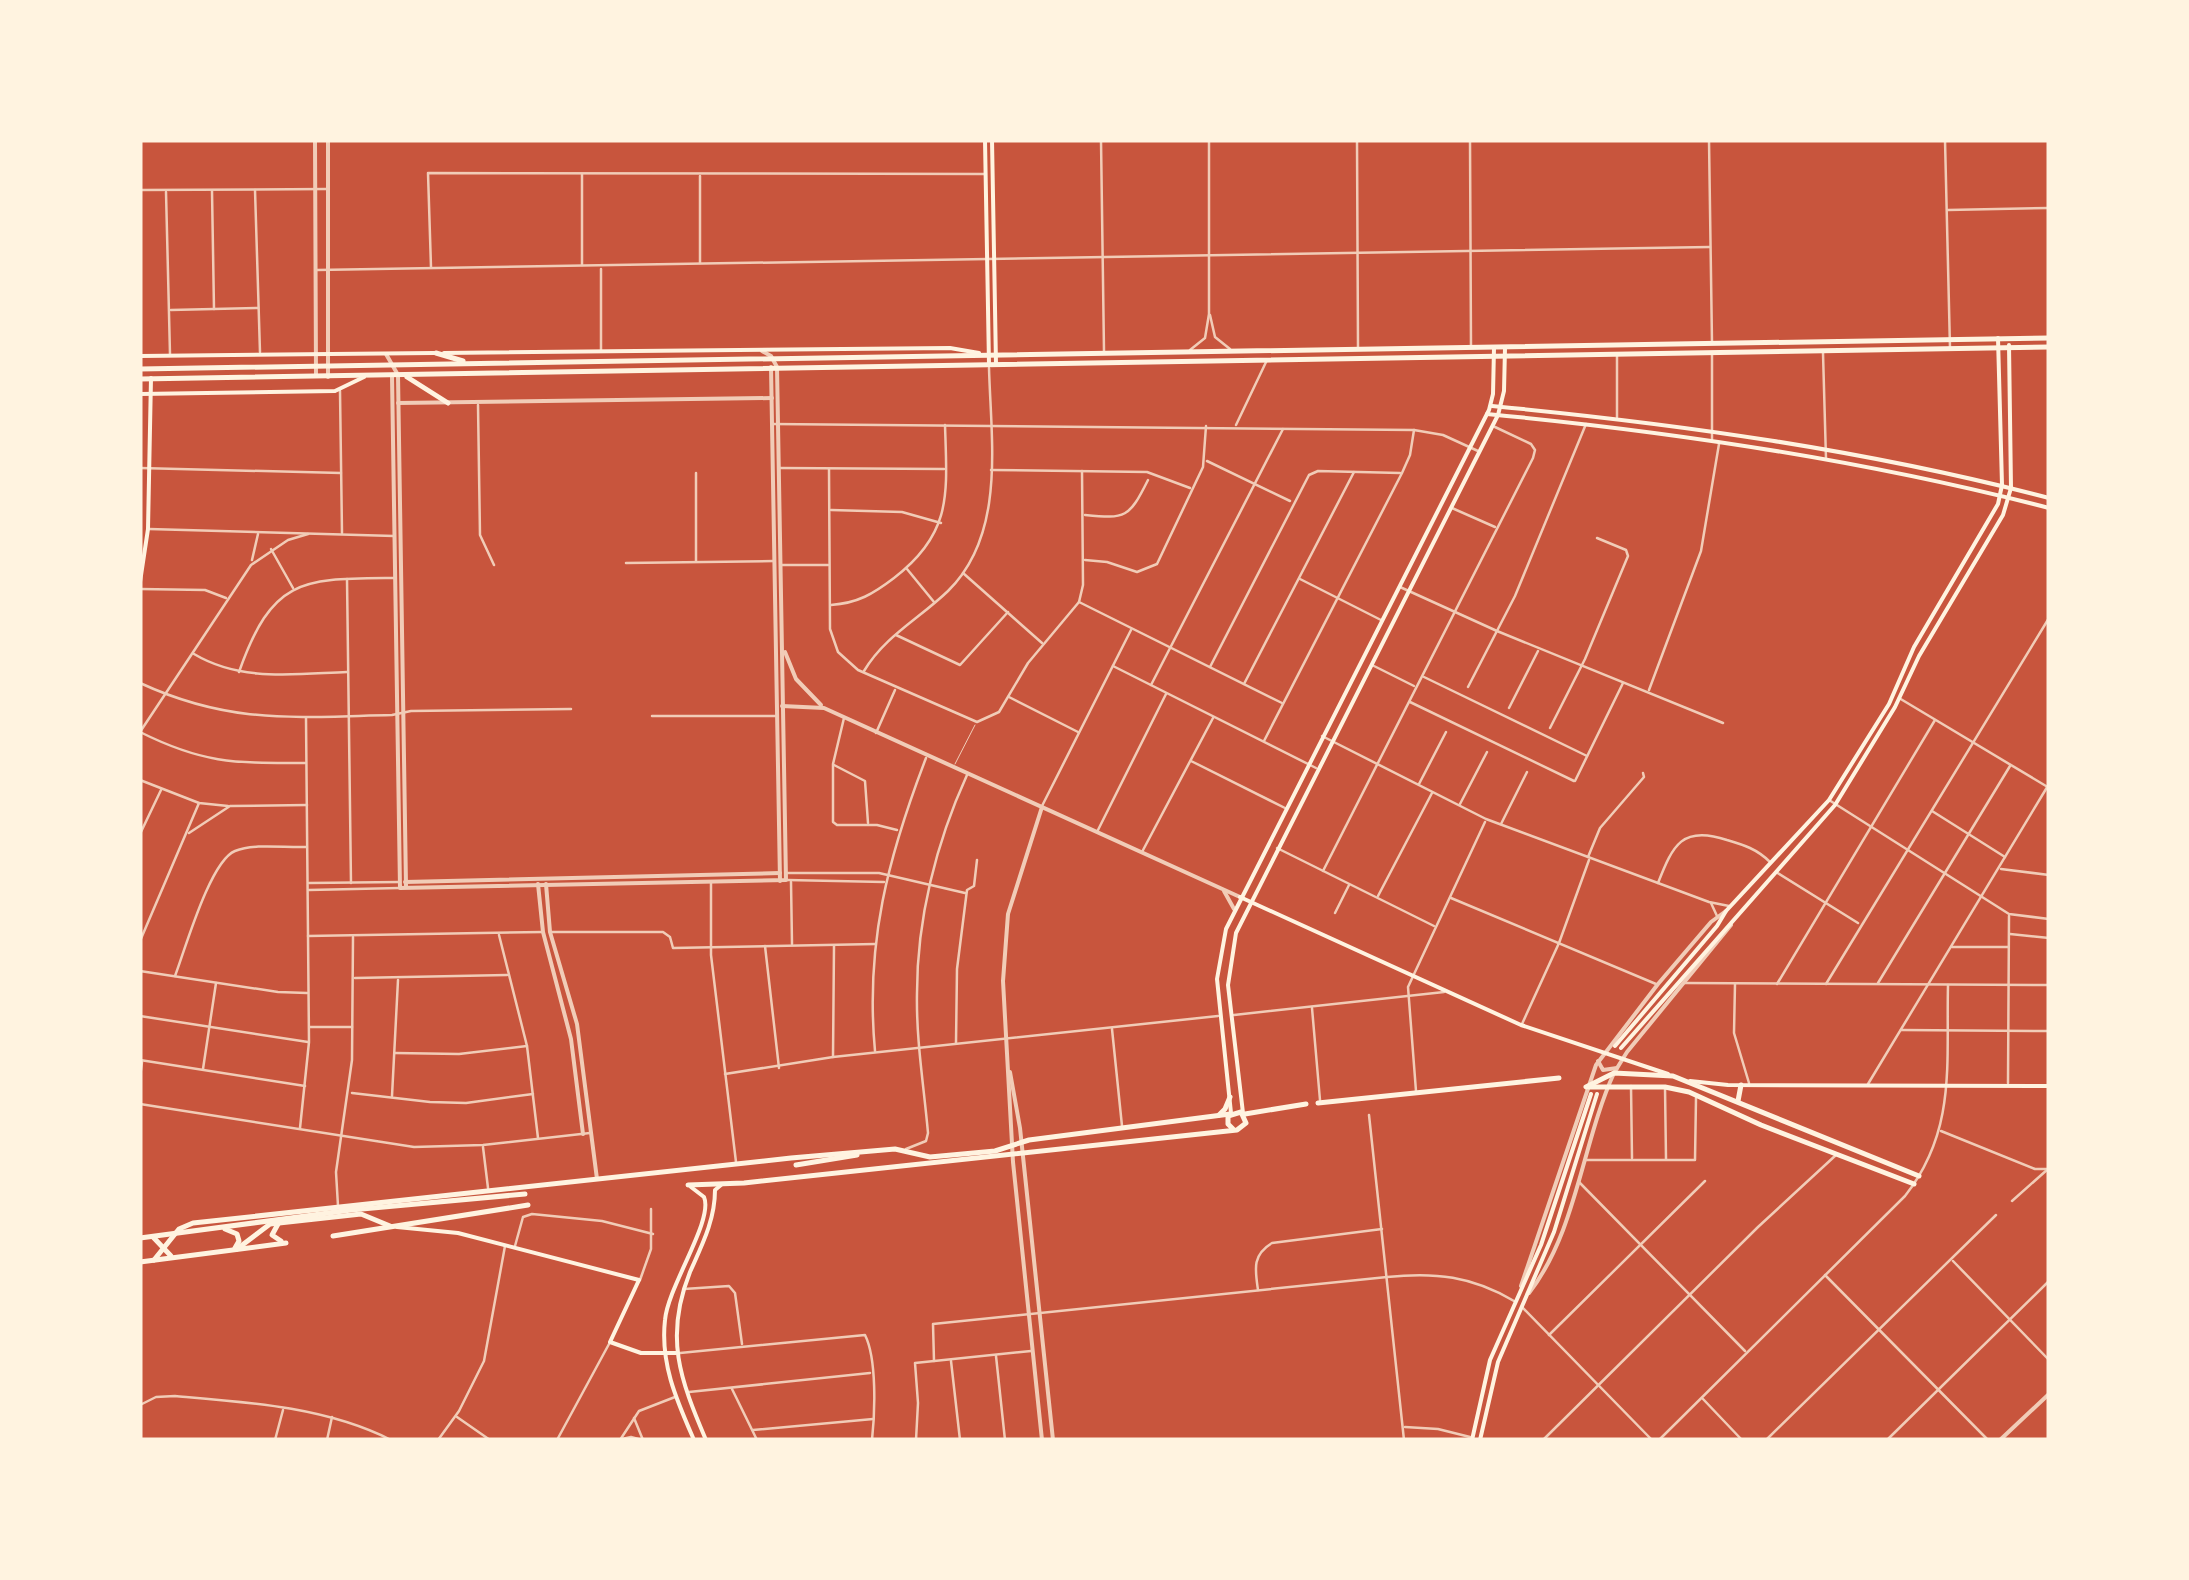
<svg xmlns="http://www.w3.org/2000/svg" width="2189" height="1580" font-family="Rubik,sans-serif">
<rect width="100%" height="100%" fill="#c8553d"/>
<g fill="none" stroke-linecap="round" stroke-linejoin="round">
<path stroke="#f1ccb7" stroke-width="1" d="M955 764 975 725"/>
<g stroke="#f1ccb7" stroke-width="2.5">
<path d="M1452 508 1495 527"/>
<path d="M271 549 293 588"/>
<path d="M1372 665 1414 686"/>
<path d="M1424 677 1587 756"/>
<path d="M1410 702 1574 781"/>
<path d="M791 882 792 944"/>
<path d="M1335 913 1349 885"/>
<path d="M310 1027H352"/>
</g>
<g stroke="#f1ccb7" stroke-width="2.5">
<path d="M1101 140 1104 351"/>
<path d="M1357 140 1358 348"/>
<path d="M1470 140 1471 346"/>
<path d="M1709 140 1712 343"/>
<path d="M1945 140 1950 348"/>
<path d="M700 176V263"/>
<path d="M140 190 327 189"/>
<path d="M255 190 260 352"/>
<path d="M212 191 214 309"/>
<path d="M166 192 170 354"/>
<path d="M1948 210 2049 208"/>
<path d="M582 265V174"/>
<path d="M431 267 428 173 985 174"/>
<path d="M601 269V351"/>
<path d="M317 270 1710 247"/>
<path d="M171 310 258 308"/>
<path d="M1210 315 1215 337 1230 349"/>
<path d="M1190 350 1205 338 1209 314V140"/>
<path d="M1823 353 1826 459"/>
<path d="M1712 354V439"/>
<path d="M1617 355V417"/>
<path d="M340 391 342 533"/>
<path d="M478 405 480 535 494 565"/>
<path d="M772 424 1414 430 1443 435 1478 451"/>
<path d="M1236 425 1267 360"/>
<path d="M1207 461 1290 501"/>
<path d="M140 468 341 473"/>
<path d="M779 468 944 469"/>
<path d="M829 469 830 629 838 652 858 670 977 722 999 712 1028 663 1079 602 1083 585 1082 471"/>
<path d="M991 470 1147 472 1190 488"/>
<path d="M696 473V561"/>
<path d="M831 510 902 512 941 523"/>
<path d="M1085 515C1126 519 1129 518 1148 480"/>
<path d="M149 529 394 536"/>
<path d="M252 560 258 534"/>
<path d="M1085 560 1107 562 1137 572 1157 564 1203 467 1206 426"/>
<path d="M626 563 774 561"/>
<path d="M781 565H828"/>
<path d="M907 569 934 602"/>
<path d="M963 573 1042 643"/>
<path d="M347 579 351 883"/>
<path d="M1300 579 1381 620"/>
<path d="M1400 587 1497 631 1723 723"/>
<path d="M140 589 205 590 226 598"/>
<path d="M1079 602 1282 703"/>
<path d="M831 605C858 603 873 594 894 578 953 533 947 493 945 425"/>
<path d="M896 635 960 665 1008 612"/>
<path d="M194 654C241 682 294 674 347 672"/>
<path d="M1113 666 1316 768"/>
<path d="M1210 667 1309 475 1318 471 1400 473"/>
<path d="M864 671C885 636 919 619 948 591 1006 534 991 442 989 368"/>
<path d="M239 672C273 576 303 579 394 578"/>
<path d="M140 683C231 725 296 717 392 715L411 711 571 709"/>
<path d="M1244 684 1354 472"/>
<path d="M1151 685 1283 429"/>
<path d="M1468 687 1515 596 1586 424"/>
<path d="M1649 690 1701 551 1719 444"/>
<path d="M1009 697 1078 732"/>
<path d="M1899 698 2046 786"/>
<path d="M1509 708 1538 651"/>
<path d="M652 716H776"/>
<path d="M844 718 833 764V822L837 825H877L897 830"/>
<path d="M1550 728 1585 659 1628 556 1626 550 1597 538"/>
<path d="M140 732 251 565 288 540 308 534"/>
<path d="M140 732C204 764 235 763 305 763"/>
<path d="M876 733 895 690"/>
<path d="M1322 736 1486 819 1709 902 1729 906"/>
<path d="M1264 741 1402 473 1410 455 1414 430"/>
<path d="M1191 761 1285 808"/>
<path d="M834 765 865 781 868 823"/>
<path d="M140 780 199 803 228 806"/>
<path d="M1575 781 1623 683"/>
<path d="M1419 784 1446 732"/>
<path d="M1829 800 2009 914 2049 919"/>
<path d="M1460 804 1487 752"/>
<path d="M1042 806 1131 630"/>
<path d="M1932 811 2005 857"/>
<path d="M1501 824 1527 772"/>
<path d="M1098 830 1166 694"/>
<path d="M189 833 230 806 307 805"/>
<path d="M140 834 161 790"/>
<path d="M1277 848 1434 926"/>
<path d="M1142 852 1213 718"/>
<path d="M1588 857 1600 828 1644 777 1643 773"/>
<path d="M2001 869 2049 875"/>
<path d="M1323 871 1533 458 1535 450 1531 444 1495 427"/>
<path d="M1776 872 1858 923"/>
<path d="M786 873H879L965 893"/>
<path d="M787 880 884 882"/>
<path d="M711 882V955L736 1162"/>
<path d="M309 883 400 882"/>
<path d="M1658 883C1673 845 1682 825 1727 840 1744 845 1757 849 1770 862"/>
<path d="M309 890 400 888"/>
<path d="M1378 896 1432 793"/>
<path d="M1451 898 1656 984"/>
<path d="M1711 903 1717 916"/>
<path d="M551 932H663L670 937 673 948 875 944"/>
<path d="M2010 934 2049 938"/>
<path d="M499 935 527 1046 538 1138"/>
<path d="M308 936 543 932"/>
<path d="M140 941 199 803"/>
<path d="M765 946 779 1068"/>
<path d="M1952 947H2008"/>
<path d="M140 971 278 992 307 993"/>
<path d="M175 976C185 950 210 861 235 851 255 843 285 848 306 847"/>
<path d="M355 978 507 975"/>
<path d="M1685 983 2049 985"/>
<path d="M1878 983 2010 766"/>
<path d="M1735 984 1734 1033 1749 1083"/>
<path d="M1777 984 1935 720"/>
<path d="M1826 984 2049 618"/>
<path d="M1312 1008 1320 1100"/>
<path d="M1234 1015 1444 992"/>
<path d="M140 1016 308 1042"/>
<path d="M1522 1024 1559 943 1589 860"/>
<path d="M1112 1029 1122 1126"/>
<path d="M1901 1030 2049 1031"/>
<path d="M956 1043 957 969 967 890 974 886 977 860"/>
<path d="M875 1051C865 944 888 857 926 758"/>
<path d="M395 1053 459 1054 527 1046"/>
<path d="M833 1057 834 946"/>
<path d="M140 1060 305 1086"/>
<path d="M203 1069 216 983"/>
<path d="M725 1074 833 1057 1218 1016"/>
<path d="M140 1077 142 1062"/>
<path d="M2008 1083 2009 916"/>
<path d="M1868 1084 2049 784"/>
<path d="M1631 1086 1632 1158"/>
<path d="M1665 1087 1666 1159"/>
<path d="M1416 1091 1408 987 1485 822"/>
<path d="M352 1093 430 1102 466 1103 533 1094"/>
<path d="M392 1096 398 980"/>
<path d="M140 1104 414 1147 483 1145 590 1133"/>
<path d="M1369 1115 1404 1440"/>
<path d="M300 1128 309 1042 306 718"/>
<path d="M1941 1131 2035 1169H2049"/>
<path d="M483 1147 488 1188"/>
<path d="M906 1149 926 1141 928 1133C924 1087 916 1040 917 993 917 919 936 843 967 775"/>
<path d="M1586 1160H1695L1696 1098"/>
<path d="M1579 1182 1745 1351"/>
<path d="M2012 1201 2048 1169"/>
<path d="M338 1206 336 1172 352 1060 353 937"/>
<path d="M515 1246 523 1217 532 1214 602 1221 653 1234"/>
<path d="M1953 1261 2049 1360"/>
<path d="M1825 1275 1988 1440"/>
<path d="M640 1280 651 1249V1209"/>
<path d="M684 1289 729 1286 735 1293 742 1344"/>
<path d="M1258 1290C1255 1269 1252 1255 1272 1243L1382 1229"/>
<path d="M1522 1307 1652 1440"/>
<path d="M1549 1335 1705 1181"/>
<path d="M680 1353 865 1335C877 1359 875 1413 872 1440"/>
<path d="M996 1356 1005 1440"/>
<path d="M934 1361 933 1324 1387 1277C1435 1272 1472 1276 1514 1301"/>
<path d="M951 1361 960 1440"/>
<path d="M732 1389 757 1440"/>
<path d="M689 1392 870 1373"/>
<path d="M1703 1399 1742 1440"/>
<path d="M140 1405 156 1397 175 1396C247 1402 326 1407 391 1440"/>
<path d="M457 1417 490 1440"/>
<path d="M634 1418 643 1440"/>
<path d="M1405 1427 1438 1429 1470 1437"/>
<path d="M753 1430 873 1419"/>
<path d="M622 1439 631 1437 642 1440"/>
<path d="M275 1440 283 1410"/>
<path d="M327 1440 332 1417"/>
<path d="M438 1440 459 1411 484 1361 505 1246"/>
<path d="M557 1440 609 1344"/>
<path d="M620 1440 639 1411 675 1397"/>
<path d="M916 1440 918 1403 915 1363 1031 1351"/>
<path d="M1543 1440 1758 1227 1836 1155"/>
<path d="M1659 1440 1905 1196C1957 1130 1946 1063 1948 985"/>
<path d="M1766 1440 1996 1215"/>
<path d="M1887 1440 2049 1281"/>
</g>
<g stroke="#f1ccb7" stroke-width="4">
<path d="M315 140 316 375"/>
<path d="M386 354 398 375 406 886"/>
<path d="M771 367 780 881"/>
<path d="M392 376 400 888 786 880 777 367 771 356 762 351"/>
<path d="M328 377V140"/>
<path d="M398 403 772 398"/>
<path d="M785 652 796 679 821 705"/>
<path d="M782 706 824 708 1240 897"/>
<path d="M1042 807 1008 914 1003 981 1013 1162 1042 1440"/>
<path d="M405 882 780 873"/>
<path d="M538 884 543 932 571 1039 583 1134"/>
<path d="M546 884 550 932 577 1024 597 1179"/>
<path d="M1224 891 1234 909"/>
<path d="M1598 1061 1603 1070 1617 1068"/>
<path d="M1010 1072 1020 1128 1053 1440"/>
<path d="M1521 1286 1596 1065 1658 984 1711 922 1726 911"/>
<path d="M1529 1293C1577 1231 1582 1143 1614 1073L1627 1052 1731 925"/>
<path d="M2000 1440 2049 1394"/>
</g>
<g stroke="#fff3e0" stroke-width="4">
<path d="M985 140 989 364"/>
<path d="M992 140 996 364"/>
<path d="M444 353 950 348 979 353"/>
<path d="M140 356 434 353"/>
<path d="M140 394 335 391 364 377"/>
<path d="M1492 406C1680 424 1866 450 2049 498"/>
<path d="M1487 414C1677 432 1864 460 2049 508"/>
<path d="M140 582 148 529 151 378"/>
<path d="M1240 897 1521 1025 1668 1074"/>
<path d="M1615 1046 1717 926 1726 911 1829 800 1889 704 1914 647 1998 504 2002 485 1998 338"/>
<path d="M1621 1048 1835 805 1895 707 1919 656 2003 515 2011 488 2009 345"/>
<path d="M1690 1081 1728 1085 2049 1086"/>
<path d="M1231 1113 1217 979 1226 929 1489 410 1493 394 1494 348"/>
<path d="M1243 1113 1228 985 1236 933 1498 415 1504 391 1505 348"/>
<path d="M691 1187 704 1197C714 1220 668 1286 665 1320 660 1364 677 1401 694 1440"/>
<path d="M397 1227 458 1233 639 1280 610 1342 641 1353H676"/>
<path d="M706 1440C680 1379 664 1337 690 1272 702 1245 715 1220 715 1190L721 1185"/>
<path d="M1472 1440 1490 1360 1541 1245 1591 1094"/>
<path d="M1480 1440 1498 1362 1554 1232 1597 1094"/>
</g>
<g stroke="#fff3e0" stroke-width="5">
<path d="M436 353 463 361"/>
<path d="M140 369 2049 338"/>
<path d="M407 377 448 403"/>
<path d="M140 379 2049 347"/>
<path d="M1586 1087 1614 1073 1673 1076 1919 1176"/>
<path d="M1589 1087H1665L1689 1092 1761 1125 1914 1184"/>
<path d="M1738 1101 1741 1085"/>
<path d="M1318 1103 1559 1078"/>
<path d="M1245 1114 1306 1104"/>
<path d="M1219 1115 1225 1109 1230 1097"/>
<path d="M796 1165 857 1155"/>
<path d="M688 1185 744 1183 1237 1130 1246 1123 1241 1112 1228 1116V1124L1233 1129"/>
<path d="M278 1224 272 1235 281 1241"/>
<path d="M225 1229 237 1234 239 1241 235 1248"/>
<path d="M333 1236 528 1205"/>
<path d="M153 1237 171 1256"/>
<path d="M140 1238 351 1210 525 1194"/>
<path d="M237 1249 270 1224 361 1214 390 1226"/>
<path d="M154 1260 179 1229 193 1223 791 1158 895 1149 930 1157 995 1151 1029 1140 1230 1114"/>
<path d="M140 1262 286 1243"/>
</g>
</g>
<rect width="2189" height="1580" fill="none" stroke="#fff3e0" stroke-width="285"/>
</svg>
